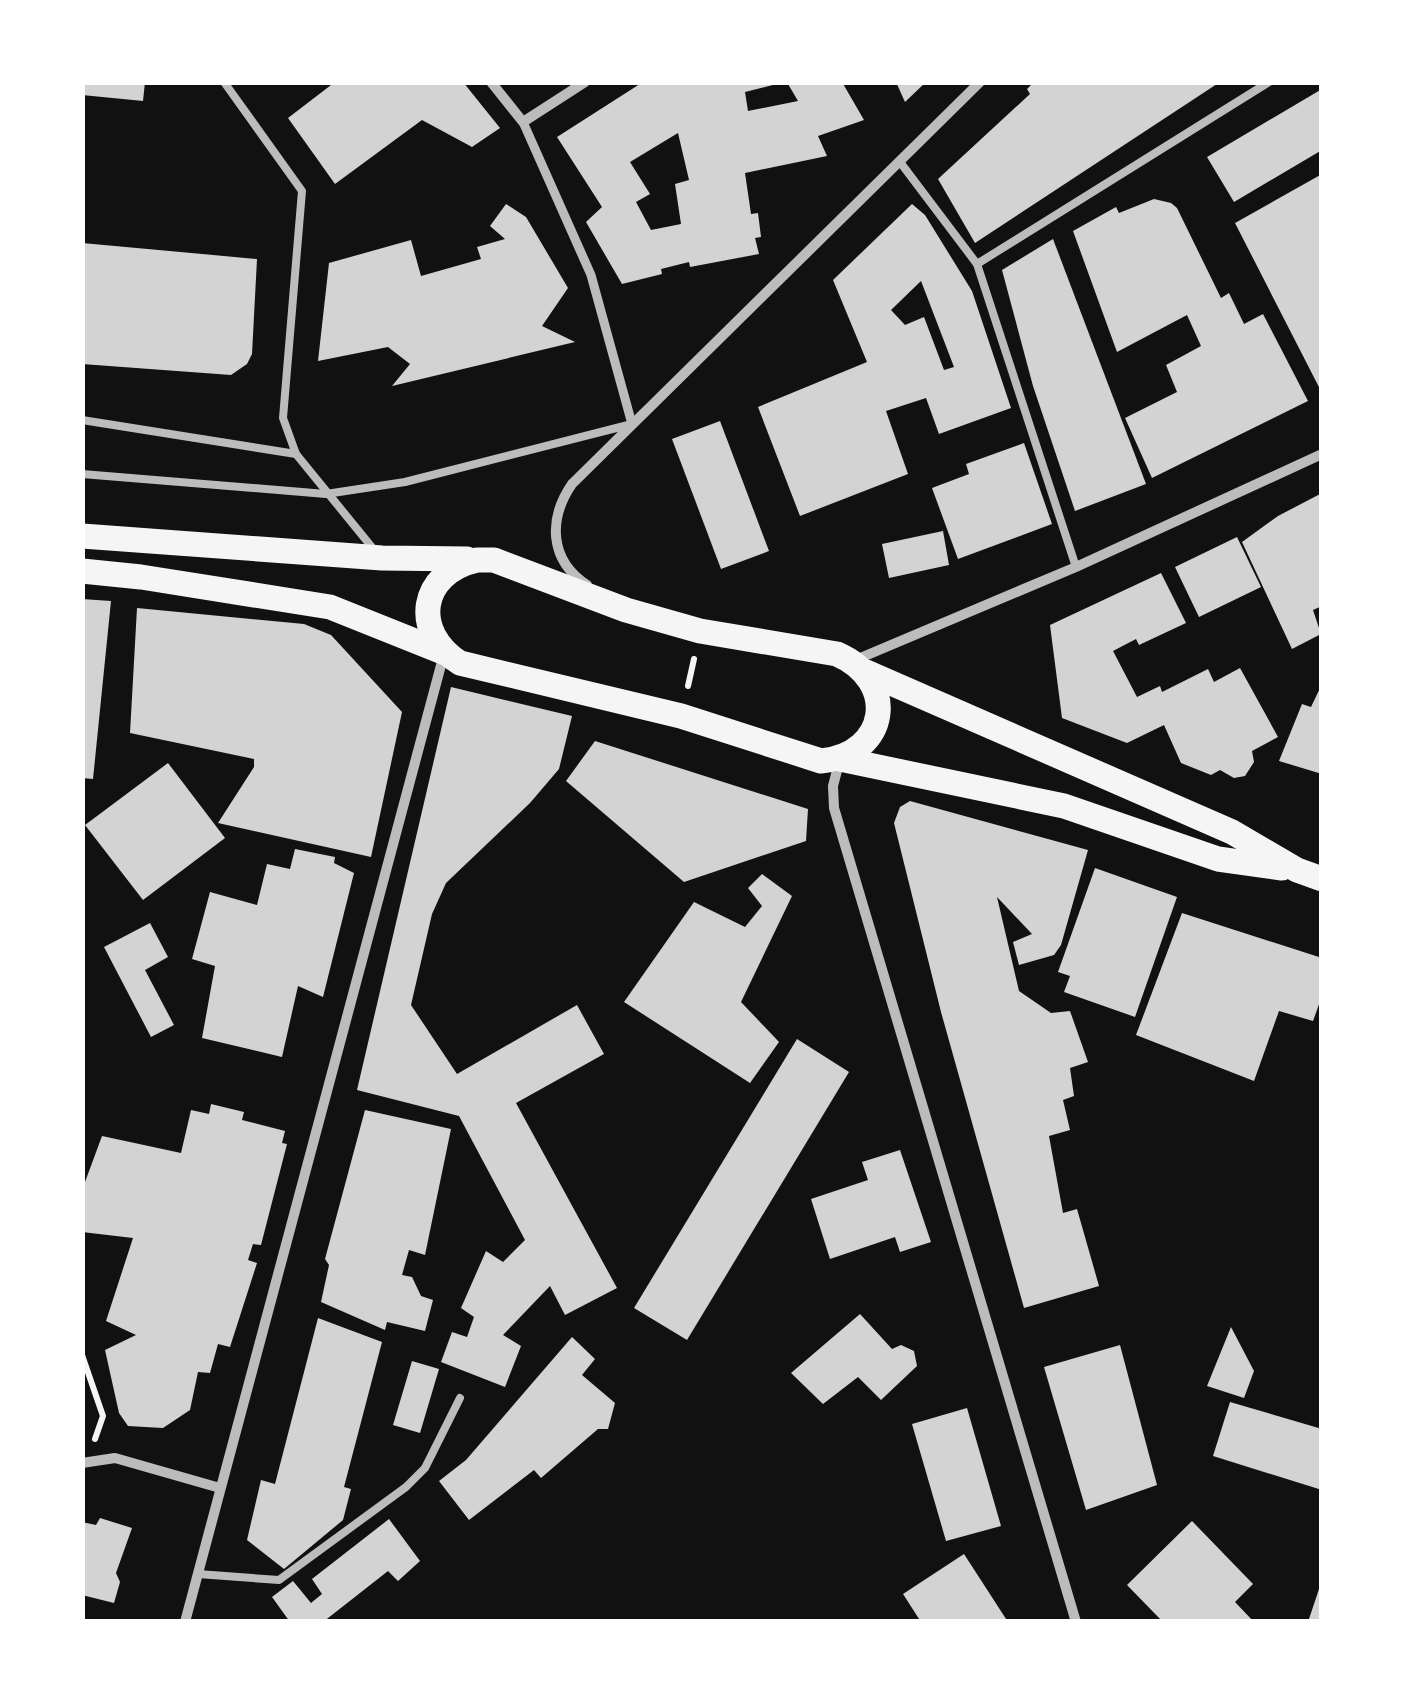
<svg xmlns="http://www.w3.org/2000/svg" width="1404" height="1704" font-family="'Archivo Narrow',sans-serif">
<rect width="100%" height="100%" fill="#111"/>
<g fill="#d3d3d3" fill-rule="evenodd">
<path d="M82 82H145L143 101 82 95Z"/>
<path d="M335 82H463L500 128 472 147 422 120 335 184 288 118Z"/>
<path d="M643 82H785L745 92 748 111 798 101 788 84 790 82H842L864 120 818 136 827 156 745 173 751 214 758 213 761 237 755 238 759 254 690 267 689 262 661 269 662 274 622 284 586 222 602 207 557 137ZM678 133 689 180 675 184 681 224 651 230 636 202 650 194 630 162Z"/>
<path d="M896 82H926L905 102Z"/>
<path d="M1034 82H1220L975 243 938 179 1030 94 1027 89Z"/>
<path d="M1322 89V150L1234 202 1207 157Z"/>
<path d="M1322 174V393L1235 223Z"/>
<path d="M1154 199 1171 203 1177 208 1221 298 1229 293 1244 324 1263 314 1308 401 1152 478 1125 418 1177 392 1166 365 1201 346 1187 315 1117 352 1073 231 1116 207 1119 213Z"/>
<path d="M506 204 526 217 568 288 542 326 575 342 392 386 410 364 388 347 318 361 329 263 411 240 421 276 481 259 477 247 505 239 490 226Z"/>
<path d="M912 204 925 215 972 291 1011 408 939 434 926 398 886 411 908 474 800 516 758 407 867 362 833 280ZM921 281 954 367 944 370 924 317 905 325 891 310Z"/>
<path d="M1053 239 1146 484 1075 511 1033 386 1002 270Z"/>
<path d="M82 243 257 259 252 354 247 364 231 375 82 364Z"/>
<path d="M720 421 769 551 721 569 672 439Z"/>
<path d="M1024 443 1052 524 958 559 932 488 969 474 966 464Z"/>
<path d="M1322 493V606L1313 610 1321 634 1292 649 1242 542 1278 516Z"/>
<path d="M943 531 949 565 889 578 882 544Z"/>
<path d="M1237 537 1261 587 1199 617 1175 567Z"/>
<path d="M1161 573 1186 623 1139 645 1136 639 1113 651 1137 697 1160 686 1162 692 1208 669 1214 682 1240 668 1278 737 1252 751 1254 762 1245 776 1234 778 1220 770 1211 775 1181 763 1164 725 1127 743 1062 718 1050 625Z"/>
<path d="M82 599 111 601 93 779 82 778Z"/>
<path d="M137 608 304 624 331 635 402 712 371 857 218 823 254 767V759L130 733Z"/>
<path d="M1322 684V774L1279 761 1302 704 1311 707Z"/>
<path d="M451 687 572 716 559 769 530 803 446 883 432 914 411 1005 457 1074 577 1005 604 1054 516 1103 617 1288 565 1315 550 1286 503 1335 521 1346 505 1387 441 1362 452 1332 467 1337 474 1317 461 1308 486 1251 503 1262 525 1240 459 1116 357 1090Z"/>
<path d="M595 741 808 809 806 841 684 882 566 781Z"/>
<path d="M168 763 225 838 143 900 85 825Z"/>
<path d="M910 801 1088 850 1061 945 1054 955 1019 965 1013 942 1032 934 997 897 1019 991 1051 1013 1070 1011 1088 1062 1070 1068 1074 1096 1063 1100 1070 1130 1049 1136 1063 1213 1077 1209 1099 1286 1024 1308 941 1012 894 823 900 807Z"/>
<path d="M295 849 335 857 334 863 354 873 323 997 298 986 282 1057 202 1038 215 966 192 959 210 892 257 905 267 864 290 869Z"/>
<path d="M1095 868 1177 897 1135 1017 1064 992 1070 976 1058 972Z"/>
<path d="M762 874 792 896 741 1002 779 1042 750 1083 624 1002 694 902 745 927 762 906 748 888Z"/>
<path d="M1182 913 1322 958V996L1313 1021 1279 1011 1254 1081 1136 1035Z"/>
<path d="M150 923 168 957 145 970 174 1025 151 1037 104 947Z"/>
<path d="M797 1039 849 1072 687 1340 634 1308Z"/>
<path d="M211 1104 244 1112 242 1120 285 1131 282 1143 287 1144 261 1245 253 1244 248 1260 257 1263 230 1347 218 1344 210 1373 198 1372 190 1410 163 1428 128 1426 119 1413 105 1350 136 1335 106 1321 133 1238 82 1232 85 1182 102 1136 181 1153 191 1110 209 1114Z"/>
<path d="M365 1110 451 1129 425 1255 409 1250 402 1275 412 1277 421 1296 433 1300 425 1331 387 1322 385 1330 321 1302 329 1265 325 1259Z"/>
<path d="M900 1150 931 1242 900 1252 895 1237 830 1259 811 1199 868 1180 862 1162Z"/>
<path d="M860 1314 892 1349 901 1345 914 1351 917 1366 881 1400 858 1377 823 1404 791 1373Z"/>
<path d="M318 1318 382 1342 344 1487 351 1489 343 1520 284 1569 247 1540 261 1480 275 1484Z"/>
<path d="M1231 1327 1254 1371 1244 1398 1207 1386Z"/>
<path d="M572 1337 595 1359 582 1375 615 1403 608 1429H598L541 1478 534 1470 469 1520 439 1481 466 1460Z"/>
<path d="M1120 1345 1157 1485 1086 1510 1044 1367Z"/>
<path d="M412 1361 439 1369 420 1433 393 1425Z"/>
<path d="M1230 1402 1322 1429V1490L1213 1456Z"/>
<path d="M967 1408 1001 1526 946 1541 912 1424Z"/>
<path d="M100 1518 132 1528 116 1573 120 1582 114 1603 82 1595V1522L96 1525Z"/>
<path d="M389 1519 420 1561 398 1581 388 1571 323 1622H290L272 1597 293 1581 311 1603 322 1594 312 1579Z"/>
<path d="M1192 1521 1253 1584 1235 1602 1254 1622H1163L1127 1585Z"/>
<path d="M964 1554 1008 1622H921L903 1594Z"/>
<path d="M1321 1583 1322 1622H1308Z"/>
</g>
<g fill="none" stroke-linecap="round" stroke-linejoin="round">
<g stroke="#f5f5f5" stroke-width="6">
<path d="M688 686 694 659"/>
<path d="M82 1355 103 1416 95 1439"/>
</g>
<g stroke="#bcbcbc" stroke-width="8">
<path d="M224 82 302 191 283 418 296 454 375 551"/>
<path d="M900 162 977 264 1076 567"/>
<path d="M977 264 1269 82"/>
<path d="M82 420 296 454"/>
<path d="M82 474 326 494 405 482 632 424"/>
<path d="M198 1574 279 1580 406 1487 425 1468 460 1398"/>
</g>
<path stroke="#bcbcbc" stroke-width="9" d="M523 122 591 275 632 424"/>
<g stroke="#bcbcbc" stroke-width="10">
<path d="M491 82 523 122 585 82"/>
<path d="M587 585C549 560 548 519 572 484L980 82"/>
<path d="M853 661 1076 567 1322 454"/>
<path d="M840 759 833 786 834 808 1076 1622"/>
<path d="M82 1463 115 1458 220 1488"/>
<path d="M185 1622 444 654"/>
</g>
<g stroke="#f5f5f5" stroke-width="25">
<path d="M82 536 382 558 467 559"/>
<path d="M477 560H494L626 610 700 631 837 654C899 681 889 754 821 761L681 716 460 663C411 632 419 573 477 560Z"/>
<path d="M82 571 141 577 330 607 445 653"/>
<path d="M866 672 1232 832 1297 870 1322 879"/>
<path d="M840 759 1064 806 1218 859 1282 868"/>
</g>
</g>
<rect width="1404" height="1704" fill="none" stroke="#ffffff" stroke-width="170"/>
</svg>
